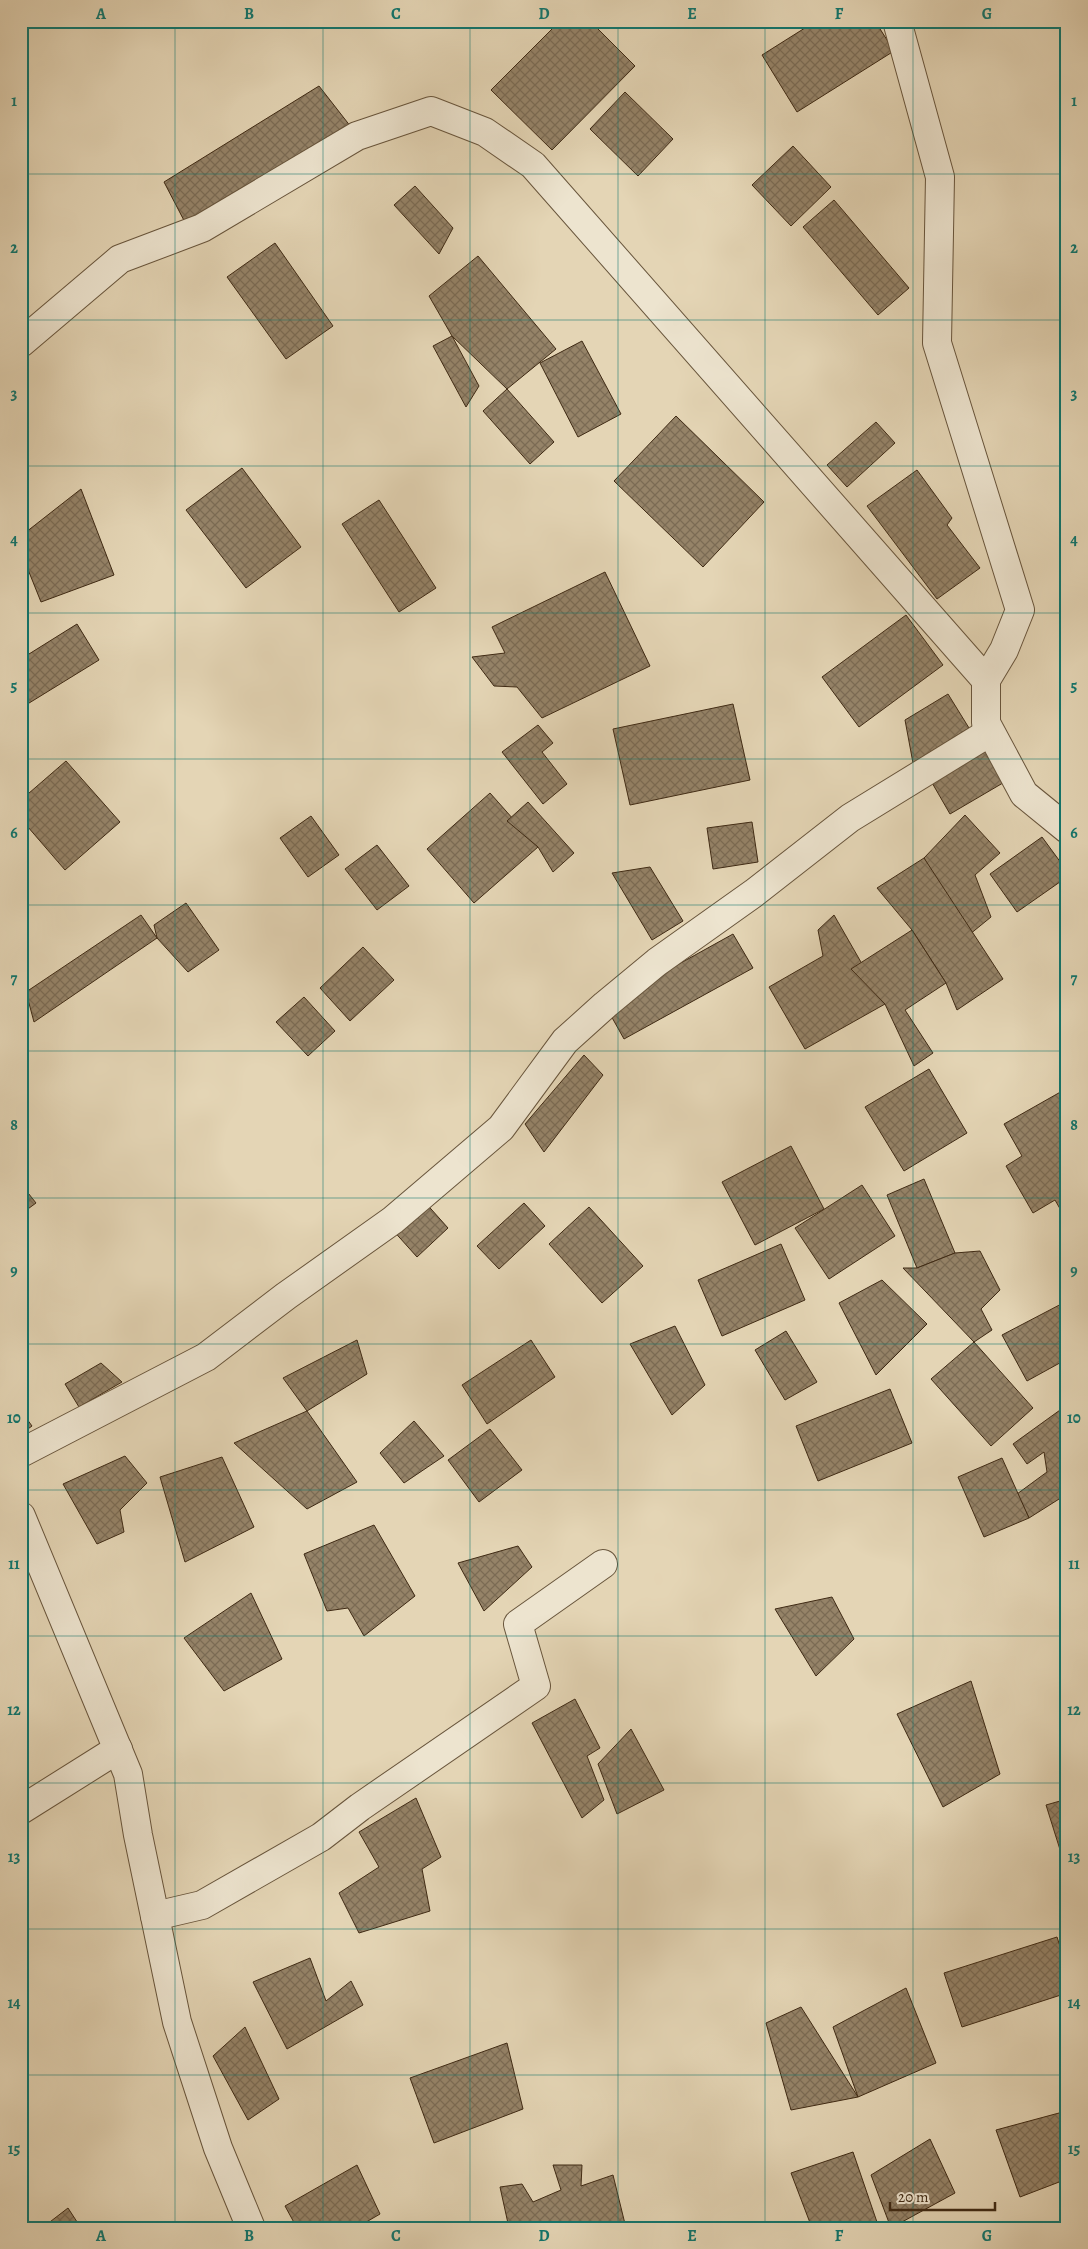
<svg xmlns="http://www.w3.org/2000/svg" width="1088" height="2249" font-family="Alegreya,serif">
<defs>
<pattern id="building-cross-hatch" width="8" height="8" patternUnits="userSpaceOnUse" patternTransform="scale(1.25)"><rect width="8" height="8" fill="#958368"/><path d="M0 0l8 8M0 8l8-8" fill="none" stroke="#7b6b54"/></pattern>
</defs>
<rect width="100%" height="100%" fill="#e4d5b5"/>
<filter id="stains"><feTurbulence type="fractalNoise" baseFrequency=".004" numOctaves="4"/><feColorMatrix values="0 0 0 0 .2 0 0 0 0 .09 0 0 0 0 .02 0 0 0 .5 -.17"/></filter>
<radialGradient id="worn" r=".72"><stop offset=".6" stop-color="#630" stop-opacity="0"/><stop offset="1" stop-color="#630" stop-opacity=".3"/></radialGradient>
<g fill="url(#building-cross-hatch)" stroke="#3f2a14">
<path d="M560 21H590L635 66 552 150 491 90Z"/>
<path d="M816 21H875L894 51 797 112 762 55Z"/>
<path d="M319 86 351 127 190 232 164 182Z"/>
<path d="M625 92 673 139 638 176 590 129Z"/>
<path d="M793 146 831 187 791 226 752 185Z"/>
<path d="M415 186 453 228 439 254 394 205Z"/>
<path d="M834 200 909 288 878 315 803 227Z"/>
<path d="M275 243 333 326 286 359 227 277Z"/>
<path d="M478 256 556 349 507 389 452 336 429 296Z"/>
<path d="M452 336 479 386 466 407 433 346Z"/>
<path d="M582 341 621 414 578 437 540 363Z"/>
<path d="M507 389 554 442 530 464 483 411Z"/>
<path d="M676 416 764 502 703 567 614 481Z"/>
<path d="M876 422 895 443 847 487 827 465Z"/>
<path d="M242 468 301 547 246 588 186 510Z"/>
<path d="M917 470 952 518 947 525 980 568 937 599 867 506Z"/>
<path d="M81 489 114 575 41 602 21 552V536Z"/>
<path d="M379 500 436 588 399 612 342 524Z"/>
<path d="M605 572 650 666 542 718 517 687 494 686 472 657 505 653 492 627Z"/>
<path d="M906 615 943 665 859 727 822 677Z"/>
<path d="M77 624 99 660 21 708V659Z"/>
<path d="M948 694 969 728 913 763 905 720Z"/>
<path d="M733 704 750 780 630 805 613 729Z"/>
<path d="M538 725 553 743 542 752 567 784 543 804 502 752Z"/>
<path d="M989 748 1008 780 950 814 931 781Z"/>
<path d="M66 761 120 822 65 870 21 819V800Z"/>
<path d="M490 793 538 847 474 903 427 849Z"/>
<path d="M528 802 574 853 553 872 538 847 507 821Z"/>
<path d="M965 815 1000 853 975 875 991 917 964 939 924 858Z"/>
<path d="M311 816 339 855 308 877 280 838Z"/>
<path d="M752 822 758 862 713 869 707 828Z"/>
<path d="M1042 837 1067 871V877L1017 912 990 874Z"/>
<path d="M377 845 409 886 377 910 345 869Z"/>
<path d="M924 858 1003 979 957 1010 946 983 912 930 877 888Z"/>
<path d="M650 867 683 921 652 940 612 873Z"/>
<path d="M186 903 219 950 188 972 157 938 154 925Z"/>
<path d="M141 915 157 938 34 1022 26 992Z"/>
<path d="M834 915 885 1004 805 1049 769 987 823 956 818 930Z"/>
<path d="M912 930 946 983 905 1010 933 1053 914 1066 885 1004 851 969Z"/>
<path d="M733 934 753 968 624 1039 605 1005Z"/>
<path d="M363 947 394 980 350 1021 320 988Z"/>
<path d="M304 997 335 1031 308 1056 276 1022Z"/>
<path d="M584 1055 603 1075 544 1152 525 1124Z"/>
<path d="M929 1069 967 1133 904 1171 865 1107Z"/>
<path d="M1064 1090 1067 1221 1055 1200 1033 1213 1006 1166 1022 1156 1004 1124Z"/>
<path d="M791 1146 824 1209 755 1245 722 1182Z"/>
<path d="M924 1179 955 1253 917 1268 887 1195Z"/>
<path d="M21 1184 36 1203 21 1214Z"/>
<path d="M862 1185 895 1236 829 1279 795 1228Z"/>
<path d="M423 1200 448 1228 417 1257 391 1228Z"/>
<path d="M524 1203 545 1226 499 1269 477 1246Z"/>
<path d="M589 1207 643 1266 602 1303 549 1244Z"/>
<path d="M781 1244 805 1300 722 1336 698 1280Z"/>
<path d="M980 1251 1000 1290 981 1309 992 1330 974 1342 903 1268H917L955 1253Z"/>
<path d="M882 1280 927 1324 876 1375 839 1303Z"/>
<path d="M1067 1301V1359L1027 1381 1002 1335Z"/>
<path d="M675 1326 705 1385 672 1415 630 1344Z"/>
<path d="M786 1331 817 1382 785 1400 755 1350Z"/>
<path d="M357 1340 367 1374 307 1411 283 1378Z"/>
<path d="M531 1340 555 1377 487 1424 462 1385Z"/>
<path d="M974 1342 1033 1408 991 1446 931 1379Z"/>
<path d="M101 1363 122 1382 79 1407 65 1384Z"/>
<path d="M890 1389 912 1443 818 1481 796 1426Z"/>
<path d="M1067 1405V1494L1029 1518 1017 1494 1047 1472 1044 1452 1027 1464 1013 1444Z"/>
<path d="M21 1411 32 1426 21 1434Z"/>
<path d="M307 1411 357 1482 307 1509 234 1443Z"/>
<path d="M414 1421 444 1456 404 1483 380 1453Z"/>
<path d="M490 1429 522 1470 479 1502 448 1460Z"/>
<path d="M125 1456 147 1483 120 1510 124 1532 97 1544 63 1484Z"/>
<path d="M222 1457 254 1527 185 1562 160 1477Z"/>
<path d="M1002 1458 1029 1518 984 1537 958 1477Z"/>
<path d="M374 1525 415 1596 364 1636 348 1608 327 1611 304 1554Z"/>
<path d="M518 1546 532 1567 484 1611 458 1563Z"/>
<path d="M251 1593 282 1659 224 1691 184 1638Z"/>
<path d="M832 1597 854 1639 816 1676 775 1609Z"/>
<path d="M971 1681 1000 1774 943 1807 897 1714Z"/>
<path d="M575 1699 600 1748 587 1756 604 1800 582 1818 532 1723Z"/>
<path d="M631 1729 664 1790 617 1814 598 1764Z"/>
<path d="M416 1798 441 1857 422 1869 430 1911 359 1933 339 1893 379 1867 359 1832Z"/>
<path d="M1067 1799V1872L1046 1805Z"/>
<path d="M1057 1937 1067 1968V1993L962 2027 944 1973Z"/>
<path d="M310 1958 326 2001 351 1981 363 2005 287 2049 253 1982Z"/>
<path d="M906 1988 936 2063 858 2097 833 2027Z"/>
<path d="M801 2007 858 2097 791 2110 766 2023Z"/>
<path d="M245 2027 279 2099 248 2120 213 2056Z"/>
<path d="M507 2043 523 2109 434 2143 410 2078Z"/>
<path d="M1059 2113 1067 2123V2179L1020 2197 996 2130Z"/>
<path d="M930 2139 955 2193 891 2228 871 2175Z"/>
<path d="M853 2152 879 2228H812L791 2173Z"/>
<path d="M357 2165 380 2214 356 2228H297L285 2206Z"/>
<path d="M553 2165H582L581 2186 613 2175 626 2228H509L500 2187 522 2184 533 2202 561 2190Z"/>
<path d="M68 2208 81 2228H42Z"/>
</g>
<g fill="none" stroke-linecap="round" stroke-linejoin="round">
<g stroke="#68553c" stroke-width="30">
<g id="street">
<path d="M897 21 940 177 937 343 1020 610 1004 650 986 680V723L1024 794 1067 829"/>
<path d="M21 343 120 259 202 228 357 136 431 111 485 132 533 165 986 680"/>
<path d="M21 1453 206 1357 286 1296 393 1220 501 1128 565 1041 605 1005 657 962 754 893 850 818 990 732"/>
<path d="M21 1516 128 1774 138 1835 177 2022 218 2148 251 2228"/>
<path d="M21 1810 118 1749"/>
<path d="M155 1916 202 1905 321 1837 360 1807 536 1686 518 1624 603 1564"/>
</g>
</g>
<use href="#street" stroke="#ede4cf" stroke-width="28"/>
</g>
<path fill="none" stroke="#0f766e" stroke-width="1" stroke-opacity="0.55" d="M175 21V2228M323 21V2228M470 21V2228M618 21V2228M765 21V2228M913 21V2228M21 174H1067M21 320H1067M21 466H1067M21 613H1067M21 759H1067M21 905H1067M21 1051H1067M21 1198H1067M21 1344H1067M21 1490H1067M21 1636H1067M21 1783H1067M21 1929H1067M21 2075H1067"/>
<rect width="1088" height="2249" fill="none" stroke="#e4d5b5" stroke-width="55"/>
<path d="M890 2202v8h105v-8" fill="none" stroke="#3f2a14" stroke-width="2.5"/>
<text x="898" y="2202" font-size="15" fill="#3f2a14" stroke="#ede4cf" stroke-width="4" paint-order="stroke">20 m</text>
<rect x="28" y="28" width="1032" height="2194" fill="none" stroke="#0f766e" stroke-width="2"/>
<g font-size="16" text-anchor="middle" font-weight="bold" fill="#0f766e">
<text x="101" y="19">A</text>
<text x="249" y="19">B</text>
<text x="396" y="19">C</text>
<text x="544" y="19">D</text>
<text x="692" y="19">E</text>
<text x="839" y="19">F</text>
<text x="987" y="19">G</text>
<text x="14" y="106">1</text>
<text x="1074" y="106">1</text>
<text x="14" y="253">2</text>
<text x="1074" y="253">2</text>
<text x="14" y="399">3</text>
<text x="1074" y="399">3</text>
<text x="14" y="545">4</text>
<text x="1074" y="545">4</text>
<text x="14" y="691">5</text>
<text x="1074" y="691">5</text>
<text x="14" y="838">6</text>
<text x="1074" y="838">6</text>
<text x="14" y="984">7</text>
<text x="1074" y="984">7</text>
<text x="14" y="1130">8</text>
<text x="1074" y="1130">8</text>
<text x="14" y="1276">9</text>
<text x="1074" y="1276">9</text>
<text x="14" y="1423">10</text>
<text x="1074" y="1423">10</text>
<text x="14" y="1569">11</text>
<text x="1074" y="1569">11</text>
<text x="14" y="1715">12</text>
<text x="1074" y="1715">12</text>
<text x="14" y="1862">13</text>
<text x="1074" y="1862">13</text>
<text x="14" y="2008">14</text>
<text x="1074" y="2008">14</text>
<text x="14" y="2154">15</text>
<text x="1074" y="2154">15</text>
<text x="101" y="2241">A</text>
<text x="249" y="2241">B</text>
<text x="396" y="2241">C</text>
<text x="544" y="2241">D</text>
<text x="692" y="2241">E</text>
<text x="839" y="2241">F</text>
<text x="987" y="2241">G</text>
</g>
<rect width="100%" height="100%" filter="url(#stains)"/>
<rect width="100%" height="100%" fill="url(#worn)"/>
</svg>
